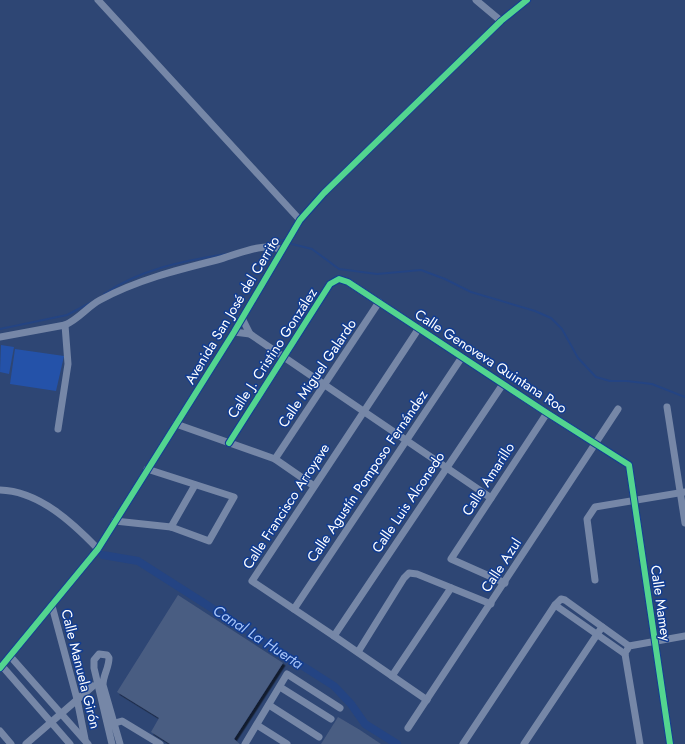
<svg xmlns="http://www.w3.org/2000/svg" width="685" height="744" font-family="Jost,sans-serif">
<defs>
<filter id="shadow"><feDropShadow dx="2.5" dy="2.5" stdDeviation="0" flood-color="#0009"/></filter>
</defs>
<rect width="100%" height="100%" fill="#2e4674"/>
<g fill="#2452a9">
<path d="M1 345 14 347 9 374 0 372Z"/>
<path d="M15 349 64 356 56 391 10 384Z"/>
</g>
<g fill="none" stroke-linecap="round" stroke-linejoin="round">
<g stroke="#244483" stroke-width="2">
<path d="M267 244 283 240"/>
<path d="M292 244 312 249 339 269 377 274 421 270 445 279 471 292 535 311 551 318 562 329 578 358 596 377 610 381H627L652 384 685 397"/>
<path d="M104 294C141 269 183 261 226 254"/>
<path d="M0 329 67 315 90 303"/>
</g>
<path stroke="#244483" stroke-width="8" d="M103 555 138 561 334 686 351 704 365 724 397 744"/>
</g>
<g fill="#4a5d82" filter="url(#shadow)">
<path d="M178 595 283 663 234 739 240 744H170L151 732 159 718 117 692Z"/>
<path d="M338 717 360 730 381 744H321Z"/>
</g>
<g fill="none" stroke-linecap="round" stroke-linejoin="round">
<g stroke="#7687a7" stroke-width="7">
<path d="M98 0 300 220"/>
<path d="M476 0 501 21"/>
<path d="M242 318 250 334"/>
<path d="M419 328 252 581 334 636 427 700"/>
<path d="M234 332 250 334 491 498"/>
<path d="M0 337 65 325C79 319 87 307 100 300 137 280 177 270 217 260 236 255 264 241 282 250"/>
<path d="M667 407 685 523"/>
<path d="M176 424 275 459 314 486"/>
<path d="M58 429 68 364 65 325"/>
<path d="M229 443 330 284 339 279 348 282 547 413 629 465 670 744"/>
<path d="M275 459 379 302"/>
<path d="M0 490C39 491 73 523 98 549"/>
<path d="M115 521 171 527 209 541 234 497 147 469"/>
<path d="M171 527 195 485"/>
<path d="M595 580 587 519 595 507 685 492"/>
<path d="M505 583 451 559 547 413"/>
<path d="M555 605 625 654"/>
<path d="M52 606 77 699 85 739"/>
<path d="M294 609 462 357"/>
<path d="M334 636 503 384"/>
<path d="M627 650 629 646 685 636"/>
<path d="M358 652 404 578 409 573 417 574 491 604"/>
<path d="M625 654 640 744"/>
<path d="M10 656 88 744"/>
<path d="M2 666 70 744"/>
<path d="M0 668 98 549 234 332 300 220 324 193 501 21 527 0"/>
<path d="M392 676 451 588"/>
<path d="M280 687 331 719"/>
<path d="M269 705 319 737"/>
<path d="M115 723 122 721 160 744"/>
<path d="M257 725 287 744"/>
<path d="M408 728 618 409"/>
<path d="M0 731 11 744"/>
<path d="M26 744 93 686"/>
<path d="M112 744 94 668V660L99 654 107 655 109 658C109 668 103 675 103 685L120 744"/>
<path d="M245 744 287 674 340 708"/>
<path d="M463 744 555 605 561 599 565 600 629 646"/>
<path d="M524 744 602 627"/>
</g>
<g stroke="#113c91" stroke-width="8">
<g id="cycleway">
<path d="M229 443 330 284 339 279 348 282 547 413 629 465 670 744"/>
<path d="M0 668 98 549 234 332 300 220 324 193 501 21 527 0"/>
</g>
</g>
<use href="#cycleway" stroke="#53d58f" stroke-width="6"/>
</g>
<g text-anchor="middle" stroke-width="3" stroke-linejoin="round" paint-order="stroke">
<g font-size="14" fill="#fff" stroke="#113c91">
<text transform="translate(232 310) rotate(-59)" y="5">Avenida San José del Cerrito</text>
<text transform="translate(272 353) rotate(-57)" y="5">Calle J. Cristino González</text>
<text transform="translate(491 361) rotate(33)" y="5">Calle Genoveva Quintana Roo</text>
<text transform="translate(317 373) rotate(-56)" y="5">Calle Miguel Galardo</text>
<text transform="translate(367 476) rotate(-56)" y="5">Calle Agustín Pomposo Fernández</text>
<text transform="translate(488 479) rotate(-57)" y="5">Calle Amarillo</text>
<text transform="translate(408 502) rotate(-56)" y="5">Calle Luis Alconedo</text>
<text transform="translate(286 506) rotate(-57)" y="5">Calle Francisco Arroyave</text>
<text transform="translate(501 565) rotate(-57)" y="5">Calle Azul</text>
<text transform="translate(661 603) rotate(82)" y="5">Calle Mamey</text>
<text transform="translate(81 669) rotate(76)" y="5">Calle Manuela Girón</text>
</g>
<g font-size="15" font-style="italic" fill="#a9c6fa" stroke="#113c91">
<text transform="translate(258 637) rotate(33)" y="5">Canal La Huerta</text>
</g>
</g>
</svg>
